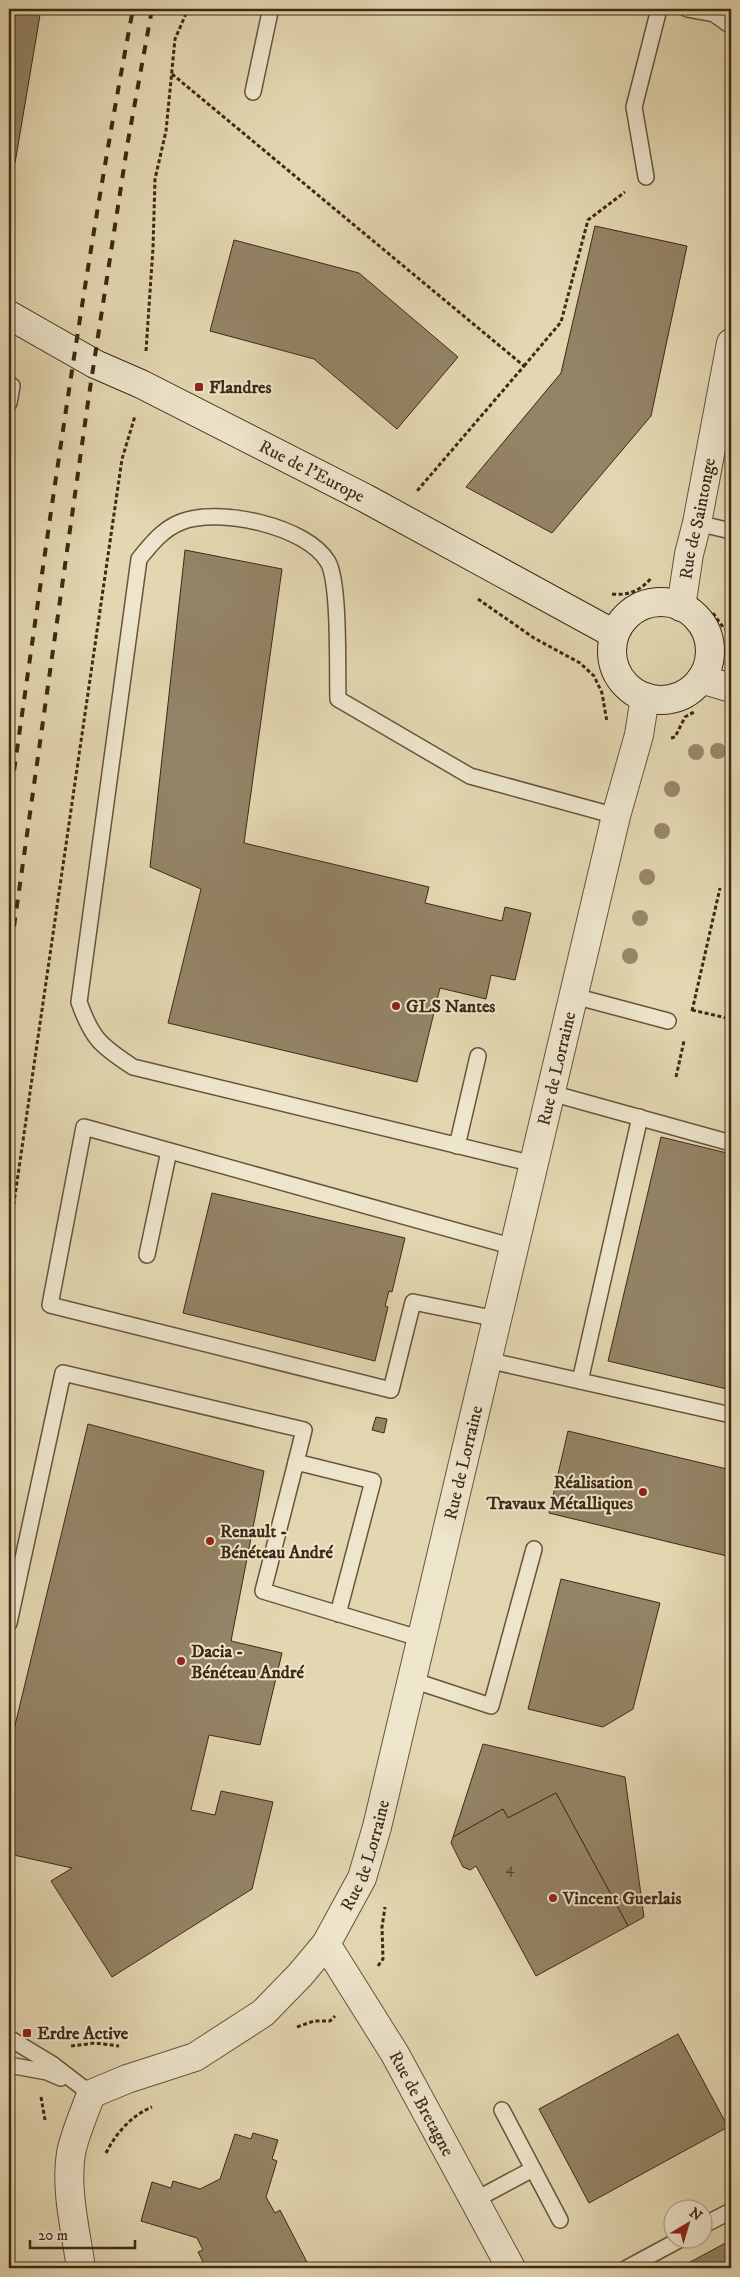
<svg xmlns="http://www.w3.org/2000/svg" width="740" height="2277" font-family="'IM FELL DW Pica',serif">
<rect width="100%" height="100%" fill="#e3d7b1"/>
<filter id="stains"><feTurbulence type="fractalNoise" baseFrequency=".004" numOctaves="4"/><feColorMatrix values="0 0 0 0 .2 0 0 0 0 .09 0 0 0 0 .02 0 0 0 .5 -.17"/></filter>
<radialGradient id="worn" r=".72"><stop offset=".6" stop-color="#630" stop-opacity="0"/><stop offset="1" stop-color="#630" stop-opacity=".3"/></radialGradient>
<g fill="#948366" stroke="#3f2915">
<path d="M9 9H41L15 163 9 162Z"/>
<path d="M595 226 687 246 651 416 552 533 466 487 561 373Z"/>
<path d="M234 240 359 273 458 357 397 429 314 359 210 331Z"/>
<path d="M185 550 282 569 244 843 429 887 425 903 502 921 505 907 531 913 515 980 491 975 486 999 440 988 417 1082 168 1023 201 889 150 867Z"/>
<path d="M661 1137 731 1154V1390L608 1361Z"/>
<path d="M212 1193 405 1238 392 1292 389 1291 385 1306 388 1307 375 1361 183 1313Z"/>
<path d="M376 1417 387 1419 384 1433 372 1430Z"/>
<path d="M88 1424 264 1471 231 1641 282 1653 260 1745 209 1735 191 1810 215 1815 221 1791 273 1802 252 1889 112 1977 51 1881 72 1868 9 1854V1750Z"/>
<path d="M568 1431 731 1470V1557L549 1513Z"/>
<path d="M561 1579 660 1603 633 1709 603 1727 528 1709Z"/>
<path d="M483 1744 625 1777 644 1917 628 1926 556 1793 508 1818 503 1809 453 1837Z"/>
<path d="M556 1793 628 1926 536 1976 476 1866 470 1870 463 1867 451 1843 453 1837 503 1809 508 1818Z"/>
<path d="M678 2034 728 2127 589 2203 539 2109Z"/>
<path d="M253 2133 278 2140 272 2159 277 2161 266 2197 275 2213 280 2210 310 2268H206L198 2252 203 2250 197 2238 141 2221 152 2182 171 2188 173 2181 200 2189 220 2179 235 2134 251 2139Z"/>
<path d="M731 2240V2268H679Z"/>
</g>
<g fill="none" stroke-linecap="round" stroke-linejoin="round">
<g stroke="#68543c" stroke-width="18">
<g id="lane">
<path d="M687 9 714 14 731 26"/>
<path d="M253 92 270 12 272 9"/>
<path d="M646 177 634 107 659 9"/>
<path d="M9 384 12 386 9 403"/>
<path d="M697 523 731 531"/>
<path d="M574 996 668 1021"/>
<path d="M551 1093 731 1143"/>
<path d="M457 1146 478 1056"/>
<path d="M534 1164 133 1067C101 1046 92 1039 79 1002L139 559C151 544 163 529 181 522 219 507 307 526 328 562 340 583 337 671 338 699L470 776 616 816"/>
<path d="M147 1255 169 1151"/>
<path d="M497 1319 413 1302 391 1390 50 1305 84 1127 514 1247"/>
<path d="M487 1360 731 1415"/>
<path d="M580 1381 640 1117"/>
<path d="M338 1614 373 1481 296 1462 263 1591 422 1639"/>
<path d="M9 1623 63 1373 304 1430 296 1462"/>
<path d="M412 1680 491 1706 534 1549"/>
<path d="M9 2038 52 2064 91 2094"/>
<path d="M9 2065 47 2072 61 2078"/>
<path d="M502 2110 560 2220"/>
<path d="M475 2200 533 2169"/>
<path d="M702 2226 731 2211"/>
<path d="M627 2268 679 2240"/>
</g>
</g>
<g stroke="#68543c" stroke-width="30">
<g id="street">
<path id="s1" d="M681 607 689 554 697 523 731 343"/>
<path id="s2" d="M326 1944 395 2054 511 2268"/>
<path id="s3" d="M81 2268C76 2232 65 2190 71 2153 75 2133 84 2114 91 2094L127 2079 195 2057 263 2013 300 1975 326 1944 362 1878 377 1827 616 816 639 735 645 697"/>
</g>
</g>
<g stroke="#3f2915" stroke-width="30">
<g id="secondary">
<path id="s4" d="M9 315 95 364 141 384 365 498 614 634"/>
<circle cx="661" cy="651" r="49"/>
<path d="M701 679 731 688"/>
</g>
</g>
<g stroke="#3f2915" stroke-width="3" stroke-dasharray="4 2.5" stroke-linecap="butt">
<path d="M172 74 524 366 417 491"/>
<path d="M146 351 153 248 155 179 166 131 175 39 188 9"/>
<path d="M524 366 561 322 588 220 625 192"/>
<path d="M612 594C628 596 642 590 652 577"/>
<path d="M478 599 534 638 580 663 594 676 602 693 607 722"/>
<path d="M713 613 723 627 731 633"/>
<path d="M671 738 675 737 685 717 694 712"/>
<path d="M692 1010 731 1019"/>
<path d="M692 1011 720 888"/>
<path d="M676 1077 684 1041"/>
<path d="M9 1237 122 459 135 416"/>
<path d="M378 1966 383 1959 382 1927 385 1907"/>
<path d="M297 2027 314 2021H330L335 2016"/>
<path d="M71 2046 95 2043 119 2046"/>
<path d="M41 2097 45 2120"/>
<path d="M106 2153C116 2133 132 2115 152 2107"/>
</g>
<use href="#lane" stroke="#ede5cc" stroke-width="15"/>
<use href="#street" stroke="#ede5cc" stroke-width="28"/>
<use href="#secondary" stroke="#ede5cc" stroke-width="28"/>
<g stroke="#3f2915" stroke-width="4" stroke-dasharray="9 9" stroke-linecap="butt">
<path d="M9 806C47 540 83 273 133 9"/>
<path d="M9 962 89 395 128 141 152 9"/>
</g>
</g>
<g fill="#98876a">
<circle cx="718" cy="751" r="8"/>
<circle cx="696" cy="752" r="8"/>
<circle cx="672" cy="789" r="8"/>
<circle cx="662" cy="831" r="8"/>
<circle cx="647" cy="877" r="8"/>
<circle cx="640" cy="918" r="8"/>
<circle cx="630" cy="956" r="8"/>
</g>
<g fill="#8f2418" stroke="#ede5cc" stroke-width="2">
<rect x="194" y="382" width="10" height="10" rx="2.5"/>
<circle cx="396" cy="1006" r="5"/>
<circle cx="643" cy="1492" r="5"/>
<circle cx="210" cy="1541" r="5"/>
<circle cx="181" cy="1661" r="5"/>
<circle cx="553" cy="1898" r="5"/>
<rect x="22" y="2028" width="10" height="10" rx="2.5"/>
</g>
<g text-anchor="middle" stroke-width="4" stroke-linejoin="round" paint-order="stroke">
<g font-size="15" fill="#544029">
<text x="510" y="1873">4</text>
</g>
<g font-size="18" font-weight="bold" fill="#3f2915" stroke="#ede5cc" text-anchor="start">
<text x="209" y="393">Flandres</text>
<text x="406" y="1012">GLS Nantes</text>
<text x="633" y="1488" text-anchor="end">Réalisation<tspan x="633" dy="21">Travaux Métalliques</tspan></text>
<text x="220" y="1537">Renault -<tspan x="220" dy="21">Bénéteau André</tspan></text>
<text x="191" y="1657">Dacia -<tspan x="191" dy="21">Bénéteau André</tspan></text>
<text x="563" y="1904">Vincent Guerlais</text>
<text x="37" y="2039">Erdre Active</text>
</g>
<g font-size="18" fill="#3f2915" stroke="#ede5cc">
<text dy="6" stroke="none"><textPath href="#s4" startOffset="341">Rue de l'Europe</textPath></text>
<text dy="6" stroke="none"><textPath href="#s1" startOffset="90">Rue de Saintonge</textPath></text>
<text dy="6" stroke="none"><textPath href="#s3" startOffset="1371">Rue de Lorraine</textPath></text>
<text dy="6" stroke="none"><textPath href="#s3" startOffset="966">Rue de Lorraine</textPath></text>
<text dy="6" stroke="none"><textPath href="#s3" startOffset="561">Rue de Lorraine</textPath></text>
<text dy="6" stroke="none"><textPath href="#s2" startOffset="186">Rue de Bretagne</textPath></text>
</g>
</g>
<rect width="740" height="2277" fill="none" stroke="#e3d7b1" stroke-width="30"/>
<rect x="10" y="10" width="720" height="2257" fill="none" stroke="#3f2915" stroke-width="2.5"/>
<rect x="15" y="15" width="710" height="2247" fill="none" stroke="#3f2915"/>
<g transform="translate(688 2224) rotate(38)"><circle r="24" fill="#ede5cc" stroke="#a79a83"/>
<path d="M0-4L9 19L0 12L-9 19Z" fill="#8f2418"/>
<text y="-8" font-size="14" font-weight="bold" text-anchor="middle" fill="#3f2915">N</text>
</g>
<path d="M30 2240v8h105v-8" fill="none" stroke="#3f2915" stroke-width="2.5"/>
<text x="38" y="2240" font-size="15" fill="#3f2915" stroke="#ede5cc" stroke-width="4" paint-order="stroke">20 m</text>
<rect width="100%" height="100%" filter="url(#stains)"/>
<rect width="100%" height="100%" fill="url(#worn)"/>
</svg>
